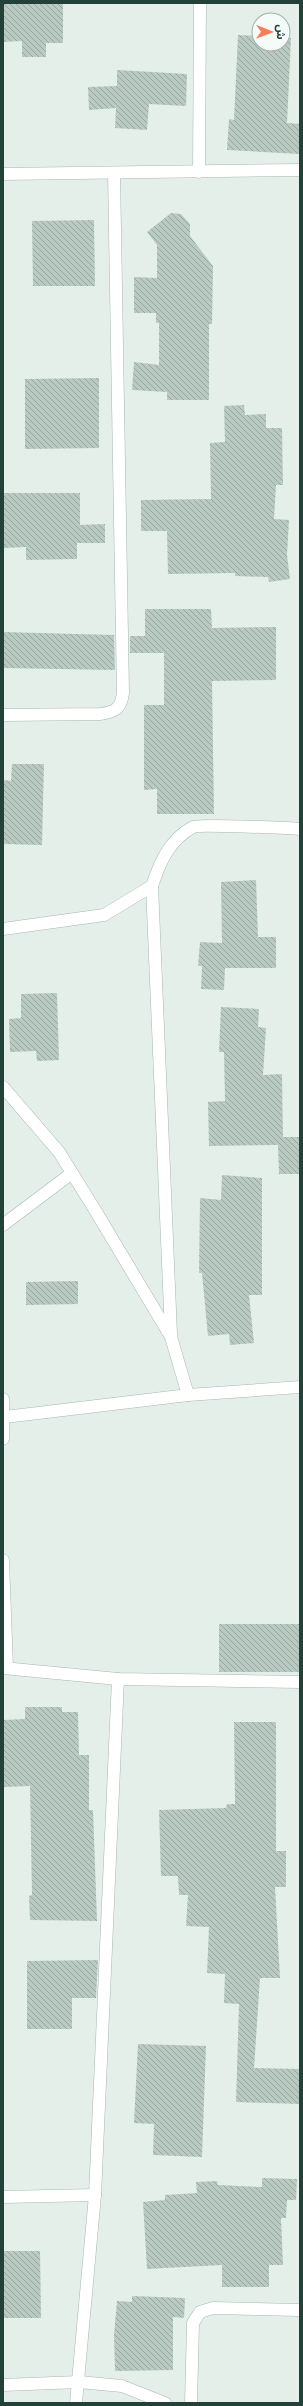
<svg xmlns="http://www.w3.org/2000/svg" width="303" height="2406" font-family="'Fira Sans','Noto Sans Arabic',sans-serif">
<defs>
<pattern id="building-back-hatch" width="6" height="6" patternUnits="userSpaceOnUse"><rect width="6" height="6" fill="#b9cac3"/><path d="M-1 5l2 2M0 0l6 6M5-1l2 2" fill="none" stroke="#96a69f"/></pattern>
</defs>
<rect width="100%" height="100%" fill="#e4efea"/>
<g fill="url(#building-back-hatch)">
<path d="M3 3H63V43H46V57H22V41L3 42Z"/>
<path d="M238 35 259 36V44H283V37L291 38 287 123 300 124V154L227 150 229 119 234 120Z"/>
<path d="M117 70 187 74 186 106 149 104 147 130 115 128 116 108 89 110 88 87 117 86Z"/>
<path d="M171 213 181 214 190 224V236L213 266 212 324H209V400H167V392L132 390 134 362 159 365V323H156V313H134V277L157 278V245L147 232Z"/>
<path d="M94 220 95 286H33L32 221Z"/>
<path d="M99 378V448L25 449V379Z"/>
<path d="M244 405 245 415 266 414V428H282L283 485H276L274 519 289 520 287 555 290 579 269 582 268 577 235 576V573L168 574 167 531H141V500L211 499 210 443 225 442 224 406Z"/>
<path d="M3 493H80V525L105 524V543H77V559L26 560V547L3 548Z"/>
<path d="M145 609H211L212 628 276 627V680L212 681 214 814H157V789L144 790V705H164V653H130V636H145Z"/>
<path d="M3 632 114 635 115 670 3 668Z"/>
<path d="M12 764H44L42 845 3 844V780L11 781Z"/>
<path d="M256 880 258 937H276V968H225L224 990 201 989 202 966H198L200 942 222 943 221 882Z"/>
<path d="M57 993 59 1060 37 1061 36 1051 10 1052 9 1019 21 1018V994Z"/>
<path d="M221 1007 259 1009 258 1027 266 1028 263 1075 282 1074 283 1137H300V1174H279L278 1145 209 1146 208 1102 225 1101 224 1052H219Z"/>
<path d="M222 1175 262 1178V1295H249L254 1343 230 1345 229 1334 208 1336 202 1273H199L200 1198 221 1200Z"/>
<path d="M78 1281V1304L26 1305V1282Z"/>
<rect x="219" y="1624" width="81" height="48"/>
<path d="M25 1707H62V1712H78L79 1755H89V1810H93L97 1921 30 1920 29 1896 32 1895 30 1786 3 1787V1720L25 1719Z"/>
<path d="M234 1722H276V1851H286V1887H275L280 1978H260L254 2068 300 2069V2104L236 2102 239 2004 224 2003 225 1974 207 1973 209 1927 186 1926 188 1895H179L178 1876H161L159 1810 226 1808 227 1804H235Z"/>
<path d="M98 1960 96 1998H72V2029H27V1961Z"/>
<path d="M138 2044 206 2046 202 2157 153 2155 154 2124 134 2123Z"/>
<path d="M262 2178 297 2179 296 2200H287L286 2218H281L283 2265H269V2287H222V2265L147 2269 143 2202 165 2200V2195L197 2193 196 2182 217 2181 218 2185 262 2187Z"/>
<path d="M3 2251H40L41 2318H3Z"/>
<path d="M132 2296 185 2298 184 2318 173 2317V2370L115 2371 114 2335 117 2301 132 2302Z"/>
</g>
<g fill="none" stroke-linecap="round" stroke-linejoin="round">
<g stroke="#a6b8b1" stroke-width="13">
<g id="street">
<path d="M199 172 200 3"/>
<path d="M3 174 300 170"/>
<path d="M3 715 100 714C115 712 121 709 123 693L114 173"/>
<path d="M152 886 171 1334"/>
<path d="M3 929 104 915 152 886C160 862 169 840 193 827 199 824 286 828 300 829"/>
<path d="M3 1087 59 1152 95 1210 171 1337 188 1395 300 1387"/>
<path d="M3 1225 72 1173"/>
<path d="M3 1399V1439"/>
<path d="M5 1417 188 1395"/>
<path d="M3 1560 7 1668"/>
<path d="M3 1668 118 1679 300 1682"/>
<path d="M3 2197 95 2195"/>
<path d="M3 2385 79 2382 122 2386 165 2403"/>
<path d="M76 2403 95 2195 118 1679"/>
<path d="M191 2403 193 2323 200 2312 213 2308 300 2310"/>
</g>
</g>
<use href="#street" stroke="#fff" stroke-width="12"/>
</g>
<rect width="303" height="2406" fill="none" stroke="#224239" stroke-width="8"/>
<g transform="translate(271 32) rotate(91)"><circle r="19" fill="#f5fbf8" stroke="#a1b1ac"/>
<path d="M0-3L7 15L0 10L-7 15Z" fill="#fb7c56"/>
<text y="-6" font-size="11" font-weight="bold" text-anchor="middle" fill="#224239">ش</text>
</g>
</svg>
